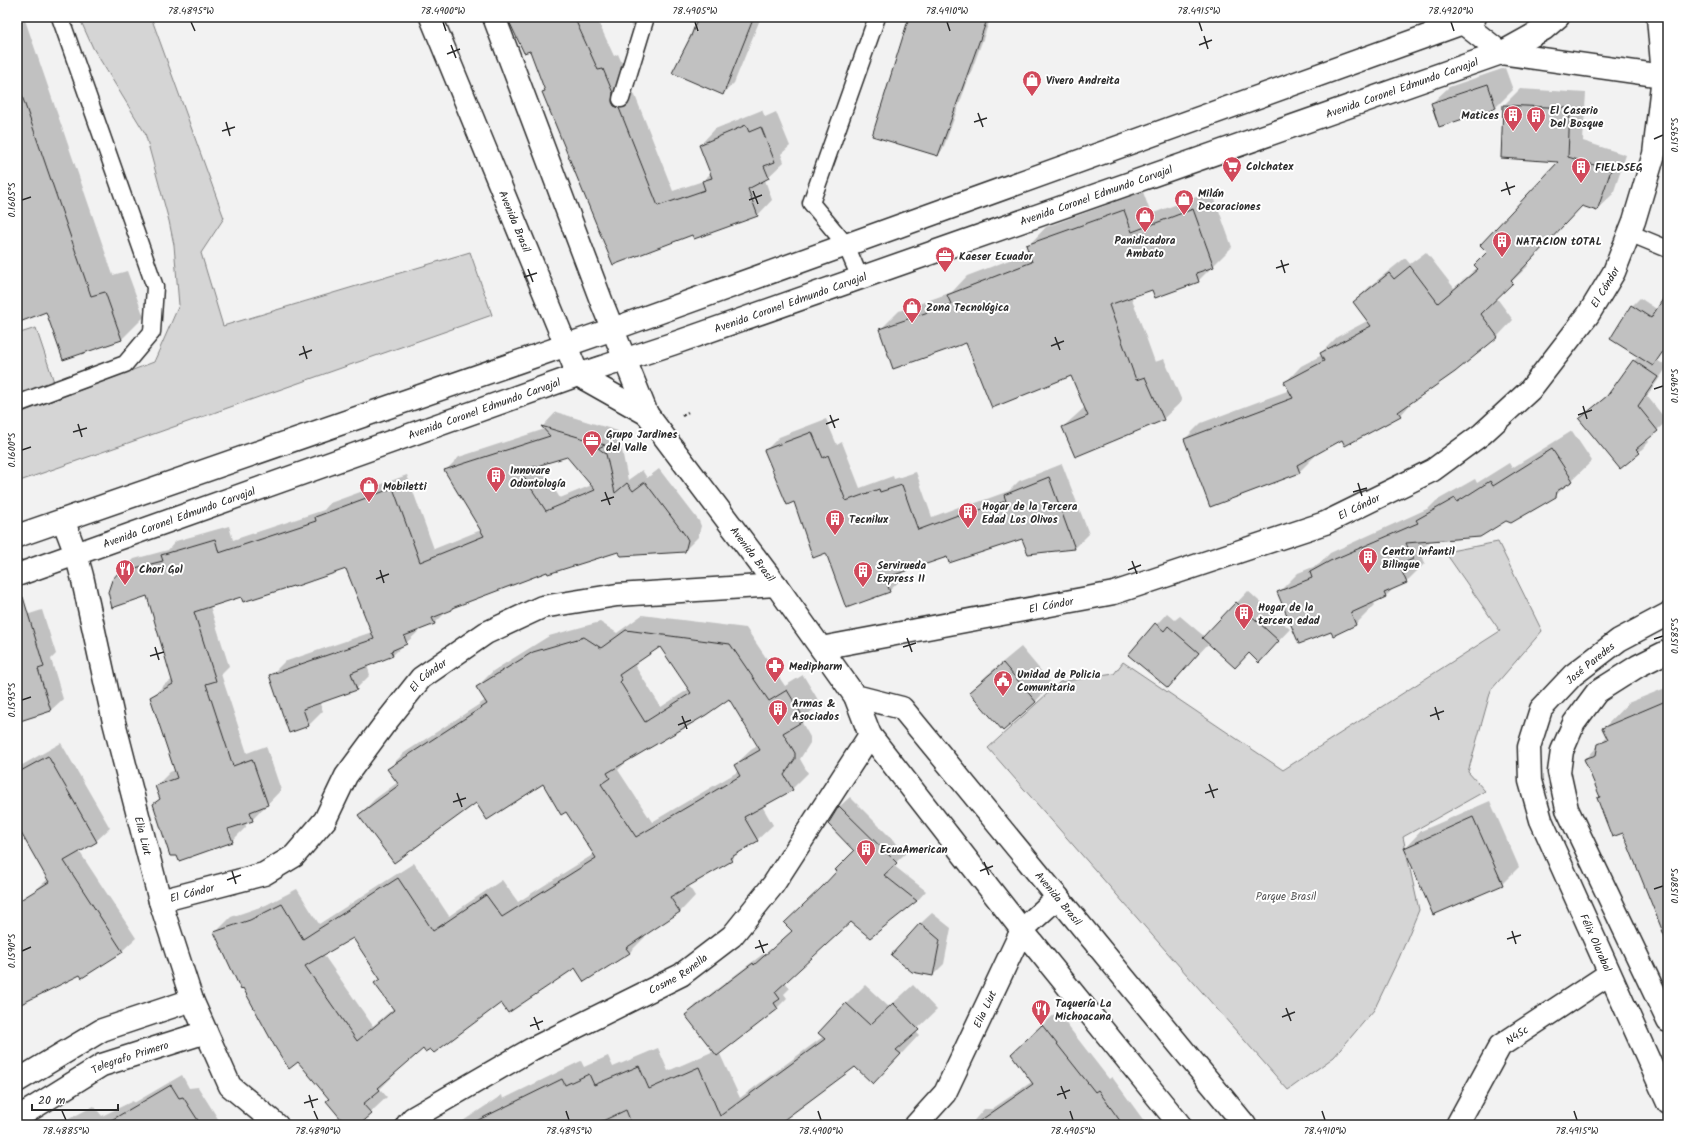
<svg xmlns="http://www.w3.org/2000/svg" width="1685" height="1142" font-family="Kalam,sans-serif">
<rect width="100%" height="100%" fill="#f2f2f2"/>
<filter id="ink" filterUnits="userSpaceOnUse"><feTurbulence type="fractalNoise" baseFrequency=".025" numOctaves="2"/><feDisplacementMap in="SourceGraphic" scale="8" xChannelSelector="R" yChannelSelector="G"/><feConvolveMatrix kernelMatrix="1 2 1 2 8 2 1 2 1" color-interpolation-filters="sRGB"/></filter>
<g filter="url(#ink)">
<g fill="#d5d5d5" stroke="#808080">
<path d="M79 17H151L224 218 201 253 223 326 470 252 492 315 17 482V414L154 362 179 305 174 245 169 221 145 133 93 48Z"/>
<path d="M36 328 54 382 17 395V334Z"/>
<path d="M1498 542 1542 631 1491 690 1468 772 1485 791 1403 837 1419 910 1399 958 1374 1010 1334 1057 1288 1090 988 748 1060 682 1114 674 1123 662 1283 770 1500 631 1445 552Z"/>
</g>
<g fill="#0003" fill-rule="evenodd">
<path d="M17 17H24L113 275 127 271 144 317 122 339 64 359 47 311 17 322Z"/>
<path d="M508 17H596L614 56 618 54 628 77 630 90 634 93 673 191 703 181 711 173 700 145 715 129 762 110 765 117 776 112 790 146 781 154 784 162 765 180 772 200 757 216 693 233 614 263 531 50Z"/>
<path d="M627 17H643L632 28Z"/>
<path d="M699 17H761L734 83 723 94 673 73Z"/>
<path d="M910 17H991L943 149 938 155Z"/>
<path d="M1505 68 1513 90 1496 107 1440 126 1432 103 1449 87Z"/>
<path d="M1520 89 1586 93 1583 141 1626 155 1613 194 1597 209 1582 205 1526 264 1528 266 1496 297 1513 320 1498 336 1454 371 1415 399 1400 416 1342 439 1314 454 1315 456 1299 472 1185 439 1201 423 1290 390 1286 382 1301 366 1322 355 1321 353 1337 337 1369 320 1354 302 1370 286 1405 258 1410 264 1426 252 1454 288 1478 267 1488 252 1561 161 1504 105Z"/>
<path d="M1212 191 1232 247 1198 281 1153 288 1131 296 1155 362 1164 359 1182 401 1163 419 1063 427 1085 407 1071 374 967 341 880 330 899 311 952 292 967 276 1030 252 1028 246 1046 227 1143 192 1151 214Z"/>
<path d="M1668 293V346L1657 360 1667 367 1647 396 1667 421 1647 439 1649 442 1639 452 1620 468 1581 419 1611 392 1638 356 1632 306 1640 298 1658 310Z"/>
<path d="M556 412 618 431 614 435 620 440 628 480 642 470 647 478 659 469 699 521 701 526 698 537 684 551H618L547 570 455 606 446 612 434 624 420 630 393 655 367 665 370 675 356 689 319 702 323 711 309 725 289 732 270 676 284 662 372 632 347 568 294 585 242 596 210 606 229 666 221 674 247 753 266 746 281 790 252 820 245 822 246 827 232 841 154 805 160 798 156 786 170 772 175 770 151 698 165 684 172 680V677L147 595 120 573 134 559 168 550 176 541 229 526 233 540 324 510 330 503 407 475 434 549 481 530 445 471 459 457 545 429 543 426ZM567 455 592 485 560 498 538 464ZM228 824 231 834H229L226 825Z"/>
<path d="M826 419 837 445 842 442 860 488 893 476 894 479 916 472 932 517 972 502 973 504 1009 491 1019 481 1062 464 1089 534 1075 548 1028 553 1022 538 948 556 901 572 903 578 889 591 827 552 766 450 779 437Z"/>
<path d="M1572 431 1592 461 1572 480 1555 496 1506 519 1431 540 1420 551 1425 563 1406 582 1394 588 1386 596 1373 602 1375 605 1356 624 1331 630 1278 593 1298 573 1318 565 1330 553 1429 508 1436 501 1475 479 1477 483 1509 463 1512 468Z"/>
<path d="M1248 591 1290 629 1270 650 1249 652 1209 643 1168 687 1130 654 1167 613 1175 620 1180 616 1205 637Z"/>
<path d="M42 610 56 654 51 659 63 699 51 710 17 721V618Z"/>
<path d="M642 615 746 628 785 686 803 675 820 703 801 721 810 737V743L800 759 808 773 792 789 762 806 773 825 757 840 741 850 731 860 688 885 695 896 680 912 644 935 645 937 629 953 575 966 501 1001 431 1047 423 1048 394 1073 395 1074 380 1089 387 1097 357 1125H348L215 933 231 917 266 905 297 889 319 924 414 863 449 916 502 880 518 902 594 854 566 811 543 783 476 802 359 815 375 799 398 782 388 769 404 753 486 700 477 687 493 671 549 636 600 622 617 633ZM660 646 689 689 661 707 635 666 637 663 636 662ZM730 697 759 745 751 750 735 765 739 771 652 822 618 770 626 762ZM354 937 381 978 394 1008 373 1026 323 954Z"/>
<path d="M1021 647 1052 684 1036 701 1003 729 970 692 987 675Z"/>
<path d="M1668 687V944L1624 831 1598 798 1601 796 1585 760 1607 736 1604 728 1628 703Z"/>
<path d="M61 743 110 828 96 841 79 851 136 938 122 951 82 977 80 974 17 1005V948L29 896 48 879 17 824V768Z"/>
<path d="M850 797 906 853 893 865 926 891 917 901 851 920 785 982 790 988 784 994 787 998 777 1008 719 1052 740 1098 824 1036 846 1004 865 985 889 1007 913 985 937 1010 915 1031 919 1035 892 1064 856 1066 777 1124 778 1125H457L502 1095 503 1099 581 1061 584 1067 608 1056 613 1067 658 1048 668 1071 714 1051 686 1015 696 1005 763 954 765 956 793 930 827 883 855 851 829 824 840 806Z"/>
<path d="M1490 801 1519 867 1502 884 1405 848 1421 831Z"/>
<path d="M932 913 951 928 944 964 933 975 920 924Z"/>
<path d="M1057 1012 1109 1079 1112 1077 1147 1125H970L984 1109H992L1033 1081 1026 1040Z"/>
<path d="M182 1075 189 1088 198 1087 222 1125H61L65 1121 94 1106 102 1116 133 1101 134 1103Z"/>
</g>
<g fill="#c1c1c1" stroke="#2b2b2b" fill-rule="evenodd">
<path d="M507 17H574L598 70 603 69 613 93 612 102 614 106 619 108 658 206 705 190 702 181 712 178 699 145 746 125 749 132 761 127 775 162 764 166 769 178 748 189 758 216 694 239 692 235 613 265 542 92 545 91 530 51 524 53Z"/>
<path d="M698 17H754L723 95 672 73 691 36Z"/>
<path d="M909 17H988L938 156 872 136Z"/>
<path d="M1488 84 1496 108 1439 127 1431 103Z"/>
<path d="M17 93H21L91 296 105 292 122 340 63 360 46 312 17 323Z"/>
<path d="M1503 105 1570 108 1568 157 1611 170 1597 211 1582 206 1511 281 1513 283 1481 314 1498 337 1455 372 1398 412 1401 416 1345 446 1342 440 1297 465 1300 473 1210 507 1184 439 1293 398 1284 382 1324 361 1320 353 1371 326 1353 302 1389 273 1394 279 1410 266 1438 303 1478 269 1474 265 1487 252 1480 245 1558 162 1501 158Z"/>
<path d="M1193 209 1214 267 1196 273 1199 282 1155 298 1152 290 1109 305 1136 380 1145 377 1164 420 1075 457 1062 427 1088 416 1071 376 992 408 966 343 893 369 879 329 951 304 947 295 1032 262 1026 245 1124 210 1132 232Z"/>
<path d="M1668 291V344L1653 366 1610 339 1631 305 1651 318Z"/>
<path d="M1633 360 1658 377 1638 406 1658 431 1636 449 1640 453 1620 469 1579 419 1607 396Z"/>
<path d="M541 426 605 445 598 448 606 454 615 493 627 483 633 491 645 482 685 535 688 540 685 552 621 556 618 552 548 574 547 572 452 608V610L432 618 435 624 404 636 407 644 391 651 393 656 351 673 357 690 303 709 309 726 289 733 269 675 374 639 346 569 294 587 293 586 243 602 241 597 194 612 216 681 206 684 233 766 252 759 268 805 250 812 253 821 228 829 233 842 179 861 177 856H170L153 804 160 799 155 786 177 778 150 697 173 684 147 596 112 608 108 592 112 580 119 572 163 561 161 555 215 539 219 553 316 521 315 517 393 488 420 562 484 536 444 470 550 436ZM567 457 595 490 546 511 520 471Z"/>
<path d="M812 432 823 458 828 455 846 501 879 489 880 492 902 485 918 530 958 515 959 517 1006 501 1004 495 1049 477 1075 549 1028 554 1022 539 949 563 947 557 885 578 890 592 846 608 826 553 813 558 794 502 787 505 764 450Z"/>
<path d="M1552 449 1573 481 1557 491 1556 497 1511 523 1506 521 1480 537 1406 543 1413 559 1399 565 1407 583 1384 593 1386 597 1351 613 1356 625 1333 636 1331 632 1299 644 1277 592 1312 578 1310 572 1330 561 1418 523 1416 520 1455 498 1457 502 1490 481 1493 486Z"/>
<path d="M23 597 44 667 38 669 51 711 17 722V598Z"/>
<path d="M1236 602 1279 641 1259 663 1249 653 1235 668 1202 638Z"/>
<path d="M1155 623 1164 631 1168 626 1199 653 1168 688 1128 655Z"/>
<path d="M626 630 730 644 769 701 787 690 805 720 783 733 795 753V759L784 775 793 790 744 817 758 841 730 858 732 861 670 897 680 912 626 948 630 953 584 982 575 968 508 1013 501 1003 434 1053 430 1049 425 1052 423 1049 378 1088 380 1090 363 1104 372 1114 359 1125H346L326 1101 329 1099 298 1062 289 1069 275 1047 243 988 241 990 214 932 250 920 282 904 303 939 398 878 433 931 486 895 502 917 596 858 566 812 561 815 543 784 487 820 476 803 394 863 358 815 399 785 387 769 487 704 476 687 533 652 584 637 601 648ZM660 647 691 693 645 722 620 682 622 680 619 675ZM729 699 760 750 734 765 740 776 636 837 601 784 610 778 607 773 706 715ZM353 938 380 979 374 983 394 1010 357 1041 305 966Z"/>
<path d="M1003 663 1036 702 1003 731 969 692Z"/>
<path d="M1668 700V942H1667L1623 833 1612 837 1597 798 1600 797 1584 759 1596 755 1598 744 1608 740 1602 728Z"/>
<path d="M48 756 97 842 64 861 123 952 82 978 80 975 17 1006V902L49 882 17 826V773Z"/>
<path d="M839 806 897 863 884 875 917 901 870 938 851 922 775 992 780 999 774 1003 778 1009 717 1056 685 1015 753 963 754 965 792 931 784 923 822 887 837 871 835 870 854 851 828 824Z"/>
<path d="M1473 817 1503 885 1433 915 1404 848Z"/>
<path d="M920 923 940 940 933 976 912 972 891 955Z"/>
<path d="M846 1003 870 1025 893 1003 919 1030 896 1050 901 1054 873 1084 855 1067 777 1125H632L626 1110 594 1125H468L562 1079 565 1085 589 1074 594 1085 639 1066 649 1089 699 1067 720 1116 825 1039 818 1033Z"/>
<path d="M1042 1025 1095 1092 1098 1090 1123 1125H974L1033 1084 1011 1054Z"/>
<path d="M171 1085 179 1098 183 1097 201 1125H103Z"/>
</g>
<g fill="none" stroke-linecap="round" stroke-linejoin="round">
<g stroke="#2b2b2b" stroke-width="19">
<g id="lane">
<path d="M621 99 646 17"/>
<path d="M1629 233 1668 249"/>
<path d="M860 278 846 245 811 203 877 17"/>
<path d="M17 404 125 364 152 332 155 287 60 17"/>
</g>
</g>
<g stroke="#2b2b2b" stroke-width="25">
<g id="street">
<path d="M1460 17 1463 23 1501 53 1663 76"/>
<path id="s1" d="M63 520 76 554 82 576 114 722 160 901 192 1000 230 1086 277 1125"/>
<path id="s2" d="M1668 614 1619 640 1573 675 1541 709 1529 747 1530 781 1541 820 1668 1103"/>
<path id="s3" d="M821 648 1114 593 1325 523 1433 470 1482 434 1530 390 1588 315 1614 272 1634 221 1654 154 1663 76 1658 17"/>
<path d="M1668 651 1638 666 1597 692 1574 723 1562 751 1559 772 1567 809 1668 1021"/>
<path id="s4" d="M160 901 264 874 294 856 325 820 346 776 383 726 421 678 486 633 542 607 617 595 776 585"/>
<path d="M17 1081 102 1030 192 1000"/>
<path id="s5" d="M17 1118 102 1065 206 1032"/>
<path id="s6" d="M407 1125 413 1118 532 1049 681 975 732 936 773 885 870 735"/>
<path id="s7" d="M916 1125 945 1093 1022 930 1058 897"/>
<path id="s8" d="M1457 1125 1500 1046 1609 974"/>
</g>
</g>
<g stroke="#2b2b2b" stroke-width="25">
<g id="secondary">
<path id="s9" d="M431 17 578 375 647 414"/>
<path id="s10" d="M494 17 602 303 647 414 776 585 855 696 870 735 1022 930 1180 1125"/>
<path d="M17 536 613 329 1463 23 1475 17"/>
<path id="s11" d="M17 575 578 375 672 344 1501 53 1544 29 1558 17"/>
<path id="s12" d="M855 696 902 708 1245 1125"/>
</g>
</g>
<path stroke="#2b2b2b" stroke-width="2.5" stroke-dasharray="3 3" stroke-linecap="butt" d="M682 416 688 412"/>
<use href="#lane" stroke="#fff" stroke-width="16"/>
<use href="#street" stroke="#fff" stroke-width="22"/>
<use href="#secondary" stroke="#fff" stroke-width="22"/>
</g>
</g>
<path fill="none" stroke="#2b2b2b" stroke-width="1.5" d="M191 22 195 31M443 22 446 31M695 22 698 31M947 22 950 31M1199 22 1202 31M1451 22 1454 31M1204 36 1208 49M451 45 456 58M1199 45 1212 40M447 54 460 49M978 113 983 127M226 122 230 136M974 122 987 118M222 131 235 127M1654 139 1663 135M1506 182 1510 195M753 191 758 204M1501 191 1515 186M22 200 31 197M749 200 762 195M1281 260 1285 273M1276 268 1289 264M528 269 533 282M524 277 537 273M1055 337 1060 350M303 346 307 359M1051 346 1064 341M299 355 312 350M1654 389 1663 386M1583 406 1587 419M830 415 835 428M1578 415 1592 410M78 424 82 437M826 424 839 419M73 432 87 428M22 450 31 447M1358 483 1362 496M605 492 610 505M1353 492 1367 488M601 501 614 497M1132 561 1137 574M380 570 384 583M1128 570 1141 565M376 579 389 574M907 638 912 652M1654 639 1663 636M155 647 159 660M903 647 916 643M150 656 164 652M22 700 31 697M1435 707 1439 720M682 716 687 729M1430 716 1444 711M678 725 691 720M1209 784 1214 798M457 793 462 807M1205 793 1218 789M453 802 466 798M984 862 989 875M232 871 236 884M980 871 993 866M227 880 241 875M1654 889 1663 886M1512 931 1516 944M1507 939 1521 935M759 940 764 953M755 948 768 944M22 951 31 947M1286 1008 1291 1021M534 1017 539 1030M1282 1017 1295 1012M530 1026 543 1021M1061 1086 1066 1099M309 1095 313 1108M1057 1095 1070 1090M304 1103 318 1099M62 1111 66 1120M314 1111 318 1120M566 1111 569 1120M818 1111 821 1120M1070 1111 1073 1120M1322 1111 1325 1120M1574 1111 1577 1120"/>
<defs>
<g id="shop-pin" transform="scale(1)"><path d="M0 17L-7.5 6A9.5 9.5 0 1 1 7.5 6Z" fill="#d1495b" stroke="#fff"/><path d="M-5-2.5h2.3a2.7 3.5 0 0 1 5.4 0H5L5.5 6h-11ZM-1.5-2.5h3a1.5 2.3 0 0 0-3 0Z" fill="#fff"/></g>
<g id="building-pin" transform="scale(1)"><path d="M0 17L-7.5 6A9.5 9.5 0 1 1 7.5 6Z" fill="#d1495b" stroke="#fff"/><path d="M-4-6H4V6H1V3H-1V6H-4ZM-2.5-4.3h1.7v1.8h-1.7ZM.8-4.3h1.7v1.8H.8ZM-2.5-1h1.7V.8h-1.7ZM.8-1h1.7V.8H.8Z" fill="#fff"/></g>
<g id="supermarket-pin" transform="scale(1)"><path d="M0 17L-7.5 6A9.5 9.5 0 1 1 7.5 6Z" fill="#d1495b" stroke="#fff"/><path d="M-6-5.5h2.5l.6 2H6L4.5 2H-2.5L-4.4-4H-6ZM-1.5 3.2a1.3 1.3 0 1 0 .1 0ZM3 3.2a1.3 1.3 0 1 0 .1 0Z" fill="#fff"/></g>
<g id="office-pin" transform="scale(1)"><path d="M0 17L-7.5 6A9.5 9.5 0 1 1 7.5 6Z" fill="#d1495b" stroke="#fff"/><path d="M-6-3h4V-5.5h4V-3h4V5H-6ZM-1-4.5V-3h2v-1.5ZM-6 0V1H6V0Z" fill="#fff"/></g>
<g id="restaurant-pin" transform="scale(1)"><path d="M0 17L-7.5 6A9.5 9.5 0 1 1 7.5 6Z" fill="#d1495b" stroke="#fff"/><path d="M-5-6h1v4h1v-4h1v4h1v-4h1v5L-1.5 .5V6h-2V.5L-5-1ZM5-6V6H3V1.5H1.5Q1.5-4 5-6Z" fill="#fff"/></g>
<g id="pharmacy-pin" transform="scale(1)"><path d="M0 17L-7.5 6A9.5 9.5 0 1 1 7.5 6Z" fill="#d1495b" stroke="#fff"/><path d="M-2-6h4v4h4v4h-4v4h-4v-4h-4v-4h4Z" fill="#fff"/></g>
<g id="civic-pin" transform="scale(1)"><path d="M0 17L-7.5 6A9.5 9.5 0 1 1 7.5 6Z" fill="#d1495b" stroke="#fff"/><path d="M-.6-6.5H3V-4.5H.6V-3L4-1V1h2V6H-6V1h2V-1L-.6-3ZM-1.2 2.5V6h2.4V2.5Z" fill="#fff"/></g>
</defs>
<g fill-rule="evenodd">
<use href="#shop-pin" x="1032" y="80"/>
<use href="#building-pin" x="1513" y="115"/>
<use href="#building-pin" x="1536" y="116"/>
<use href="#supermarket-pin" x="1232" y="166"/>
<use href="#building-pin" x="1581" y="167"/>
<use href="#shop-pin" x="1184" y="199"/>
<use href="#shop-pin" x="1145" y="216"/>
<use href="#building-pin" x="1502" y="241"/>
<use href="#office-pin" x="945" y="256"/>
<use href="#shop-pin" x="912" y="307"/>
<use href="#office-pin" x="592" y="440"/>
<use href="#building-pin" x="496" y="476"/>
<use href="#shop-pin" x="369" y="486"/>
<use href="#building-pin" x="968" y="512"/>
<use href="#building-pin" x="835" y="519"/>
<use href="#building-pin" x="1368" y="557"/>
<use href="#restaurant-pin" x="125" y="569"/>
<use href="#building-pin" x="863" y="571"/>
<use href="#building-pin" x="1244" y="613"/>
<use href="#pharmacy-pin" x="775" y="666"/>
<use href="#civic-pin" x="1003" y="680"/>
<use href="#building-pin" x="778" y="709"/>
<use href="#building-pin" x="866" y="849"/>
<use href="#restaurant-pin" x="1041" y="1009"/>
</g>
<g text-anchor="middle" stroke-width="4" stroke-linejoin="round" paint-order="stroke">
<g font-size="11" font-weight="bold" fill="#2b2b2b" stroke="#fff" text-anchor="start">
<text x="1046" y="84">Vivero Andreita</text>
<text x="1550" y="114">El Caserio<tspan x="1550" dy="13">Del Bosque</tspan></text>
<text x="1499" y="119" text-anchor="end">Matices</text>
<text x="1246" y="170">Colchatex</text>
<text x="1595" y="171">FIELDSEG</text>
<text x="1198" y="197">Milán<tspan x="1198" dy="13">Decoraciones</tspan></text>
<text x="1145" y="244" text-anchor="middle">Panidicadora<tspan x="1145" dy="13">Ambato</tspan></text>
<text x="1516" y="245">NATACION tOTAL</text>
<text x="959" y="260">Kaeser Ecuador</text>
<text x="926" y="311">Zona Tecnológica</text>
<text x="606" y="438">Grupo Jardines<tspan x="606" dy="13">del Valle</tspan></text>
<text x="510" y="474">Innovare<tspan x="510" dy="13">Odontología</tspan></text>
<text x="383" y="490">Mobiletti</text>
<text x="982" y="510">Hogar de la Tercera<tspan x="982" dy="13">Edad Los Olivos</tspan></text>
<text x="849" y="523">Tecnilux</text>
<text x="1382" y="555">Centro infantil<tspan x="1382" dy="13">Bilingue</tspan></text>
<text x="877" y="569">Servirueda<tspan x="877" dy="13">Express II</tspan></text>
<text x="139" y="573">Chori Gol</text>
<text x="1258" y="611">Hogar de la<tspan x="1258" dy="13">tercera edad</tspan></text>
<text x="789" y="670">Medipharm</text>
<text x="1017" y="678">Unidad de Policia<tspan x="1017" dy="13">Comunitaria</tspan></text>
<text x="792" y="707">Armas &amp;<tspan x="792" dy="13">Asociados</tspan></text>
<text x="880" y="853">EcuaAmerican</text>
<text x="1055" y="1007">Taquería La<tspan x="1055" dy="13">Michoacana</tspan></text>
</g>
<g font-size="11" fill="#2b2b2b" stroke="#fff">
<text dy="4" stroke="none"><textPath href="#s11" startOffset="1468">Avenida Coronel Edmundo Carvajal</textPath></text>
<text dy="4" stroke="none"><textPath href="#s11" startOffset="1144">Avenida Coronel Edmundo Carvajal</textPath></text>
<text dy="4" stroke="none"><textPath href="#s9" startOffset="221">Avenida Brasil</textPath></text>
<text dy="4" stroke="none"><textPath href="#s3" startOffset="894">El Cóndor</textPath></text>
<text dy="4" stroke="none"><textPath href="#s11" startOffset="820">Avenida Coronel Edmundo Carvajal</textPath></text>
<text dy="4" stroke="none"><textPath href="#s11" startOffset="496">Avenida Coronel Edmundo Carvajal</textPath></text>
<text dy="4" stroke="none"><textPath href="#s3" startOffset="558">El Cóndor</textPath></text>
<text dy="4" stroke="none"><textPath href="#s11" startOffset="172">Avenida Coronel Edmundo Carvajal</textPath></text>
<text dy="4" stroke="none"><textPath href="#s10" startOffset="601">Avenida Brasil</textPath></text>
<text dy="4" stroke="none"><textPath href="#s3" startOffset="234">El Cóndor</textPath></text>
<text transform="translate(1590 663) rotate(-39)" y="4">José Paredes</text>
<text dy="4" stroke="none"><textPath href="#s4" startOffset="369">El Cóndor</textPath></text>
<text dy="4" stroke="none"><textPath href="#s1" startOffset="326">Elia Liut</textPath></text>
<text dy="4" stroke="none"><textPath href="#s4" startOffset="33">El Cóndor</textPath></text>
<text dy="4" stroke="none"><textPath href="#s12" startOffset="295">Avenida Brasil</textPath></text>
<text dy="4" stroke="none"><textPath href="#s2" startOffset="409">Félix Olarabal</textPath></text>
<text dy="4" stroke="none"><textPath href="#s6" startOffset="311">Cosme Renella</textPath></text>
<text dy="4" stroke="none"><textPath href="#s7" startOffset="136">Elia Liut</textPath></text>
<text dy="4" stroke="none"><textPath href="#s8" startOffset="110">N45c</textPath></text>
<text dy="4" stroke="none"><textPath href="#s5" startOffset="129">Telegrafo Primero</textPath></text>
</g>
<g font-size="11" fill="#565656" stroke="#fff">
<text x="1286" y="900">Parque Brasil</text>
</g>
</g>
<rect width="1685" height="1142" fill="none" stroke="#fff" stroke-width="44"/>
<path d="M32 1104v6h86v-6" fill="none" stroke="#2b2b2b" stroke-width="2"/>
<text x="38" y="1104" font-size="12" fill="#2b2b2b" stroke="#ffffff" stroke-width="3" paint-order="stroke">20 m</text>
<rect x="22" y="22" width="1641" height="1098" fill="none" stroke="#2b2b2b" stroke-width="1.5"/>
<g font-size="10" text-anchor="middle" fill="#2b2b2b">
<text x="191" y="14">78.4895°W</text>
<text x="443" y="14">78.4900°W</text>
<text x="695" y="14">78.4905°W</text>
<text x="947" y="14">78.4910°W</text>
<text x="1199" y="14">78.4915°W</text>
<text x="1451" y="14">78.4920°W</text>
<text transform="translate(1674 135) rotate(-90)" y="4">0.1595°S</text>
<text transform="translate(11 200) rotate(-90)" y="4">0.1605°S</text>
<text transform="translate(1674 386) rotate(-90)" y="4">0.1590°S</text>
<text transform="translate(11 450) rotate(-90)" y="4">0.1600°S</text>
<text transform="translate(1674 636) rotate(-90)" y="4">0.1585°S</text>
<text transform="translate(11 700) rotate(-90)" y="4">0.1595°S</text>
<text transform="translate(1674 886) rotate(-90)" y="4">0.1580°S</text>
<text transform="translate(11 951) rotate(-90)" y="4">0.1590°S</text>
<text x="66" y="1134">78.4885°W</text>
<text x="318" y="1134">78.4890°W</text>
<text x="569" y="1134">78.4895°W</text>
<text x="821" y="1134">78.4900°W</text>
<text x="1073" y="1134">78.4905°W</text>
<text x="1325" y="1134">78.4910°W</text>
<text x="1577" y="1134">78.4915°W</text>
</g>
</svg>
